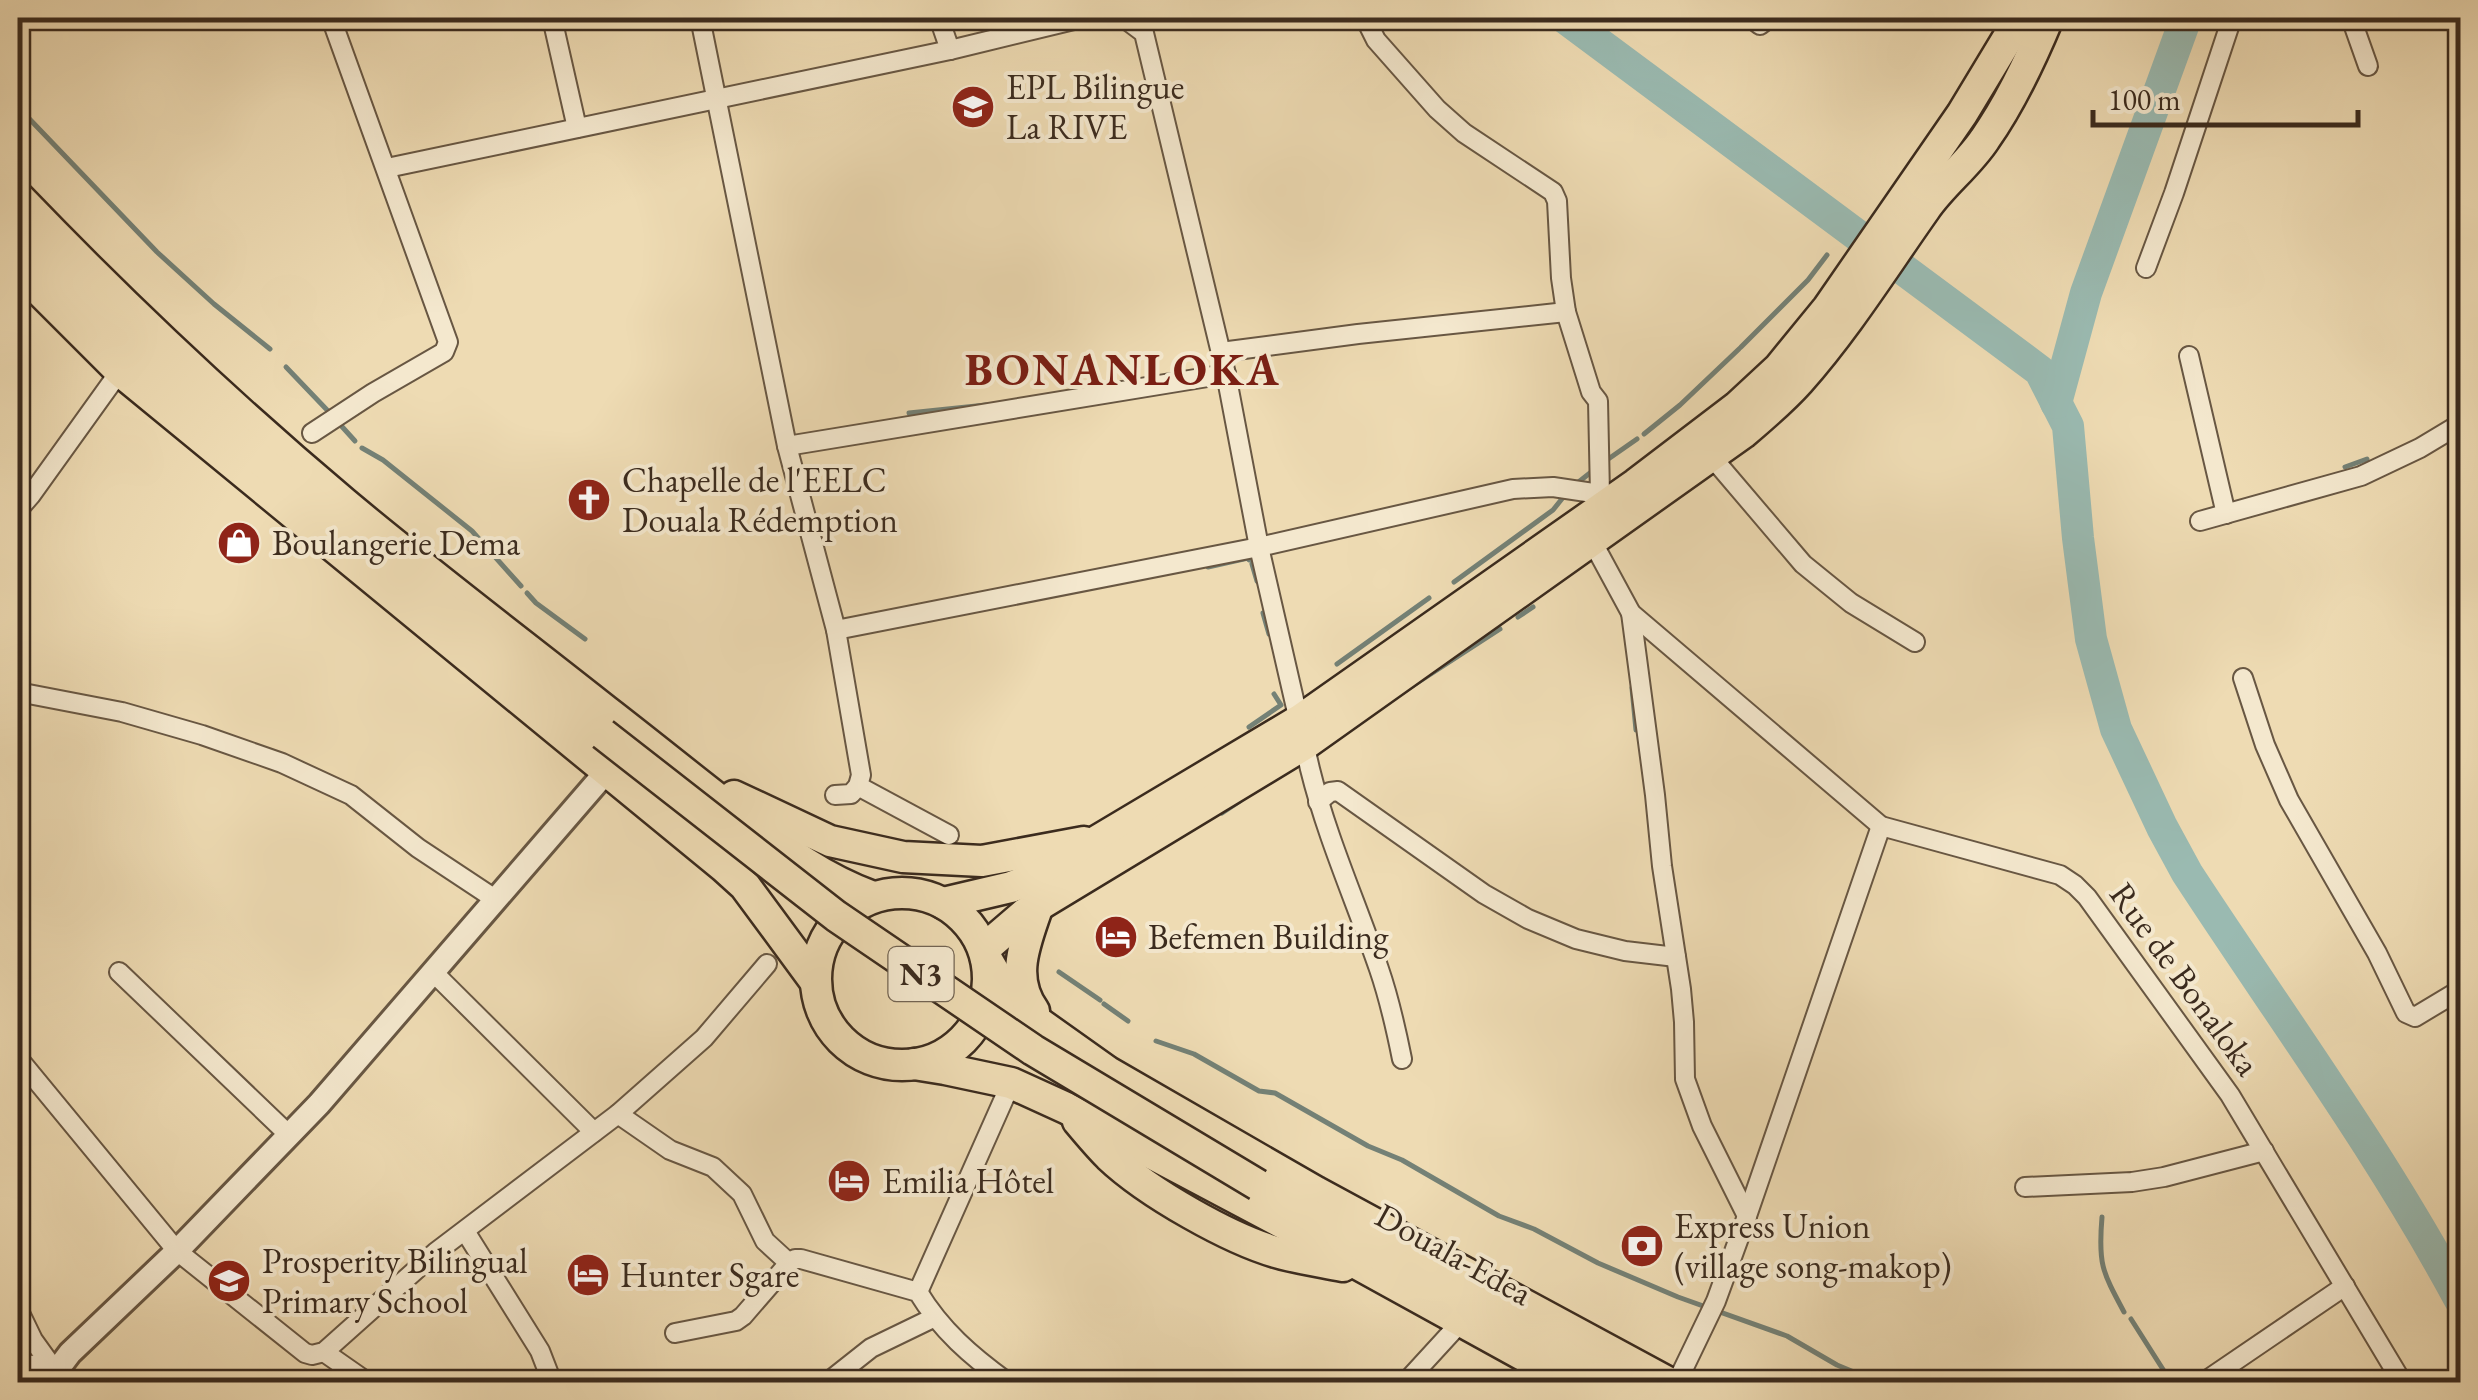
<svg xmlns="http://www.w3.org/2000/svg" width="2478" height="1400" font-family="'EB Garamond',serif">
<rect width="100%" height="100%" fill="#eedbb3"/>
<filter id="stains"><feTurbulence type="fractalNoise" baseFrequency=".002" numOctaves="4"/><feColorMatrix values="0 0 0 0 .2 0 0 0 0 .09 0 0 0 0 .02 0 0 0 .5 -.17"/></filter>
<radialGradient id="worn" r=".72"><stop offset=".6" stop-color="#630" stop-opacity="0"/><stop offset="1" stop-color="#630" stop-opacity=".3"/></radialGradient>
<g fill="none" stroke-linecap="round" stroke-linejoin="round">
<g stroke="#748176" stroke-width="5">
<path d="M18 107 157 252 214 304 270 349"/>
<path d="M1741 347 1808 280 1827 255"/>
<path d="M286 367 329 412"/>
<path d="M909 413 986 405"/>
<path d="M336 420 355 441"/>
<path d="M1644 434 1680 405 1739 349"/>
<path d="M362 448 383 460 472 531 521 586"/>
<path d="M1604 462 1637 439"/>
<path d="M2345 467 2367 459"/>
<path d="M1576 484 1595 469"/>
<path d="M1252 564 1257 581"/>
<path d="M1208 567 1248 558 1249 560"/>
<path d="M1454 582 1553 510 1565 495"/>
<path d="M527 593 536 603 585 639"/>
<path d="M1263 613 1269 634"/>
<path d="M1518 617 1533 607"/>
<path d="M1337 664 1429 598"/>
<path d="M1632 688 1636 730"/>
<path d="M1400 694 1500 629"/>
<path d="M1249 727 1281 705 1274 694"/>
<path d="M1222 813 1240 801"/>
<path d="M1059 972 1100 1000"/>
<path d="M1104 1004 1128 1021"/>
<path d="M1156 1041 1194 1054 1259 1091 1275 1093 1368 1146 1402 1160 1499 1216 1534 1229 1598 1263 1678 1297 1787 1336 1837 1365 1878 1382"/>
<path d="M2102 1217C2098 1264 2102 1271 2124 1312"/>
<path d="M2131 1319 2171 1382"/>
</g>
<g stroke="#9abab1" stroke-width="32">
<path d="M1565 18 2040 371 2068 426 2078 538 2091 639 2116 729 2162 827 2187 873C2279 1014 2380 1151 2460 1300"/>
<path d="M2056 403 2086 293 2186 18"/>
</g>
<g stroke="#685743" stroke-width="22">
<g id="minor">
<path d="M552 18 577 128"/>
<path d="M700 18 787 446 836 630 861 775 858 786 851 794 835 795"/>
<path d="M939 18 950 50"/>
<path d="M1124 18 1144 33 1226 374 1259 547 1310 769C1327 838 1356 902 1379 969 1389 998 1396 1029 1402 1059"/>
<path d="M1365 18 1376 40 1437 109 1464 133 1553 192 1557 201 1561 278 1566 312 1591 392 1598 401 1600 494 1604 503"/>
<path d="M1751 18 1760 25 1769 18"/>
<path d="M2351 18 2368 66"/>
<path d="M387 168 950 50 1082 18"/>
<path d="M2146 268 2174 193 2232 18"/>
<path d="M1221 352 1358 334 1566 312"/>
<path d="M2189 356 2226 514"/>
<path d="M312 433 373 393 444 352 448 342 331 18"/>
<path d="M787 446 1226 374"/>
<path d="M1711 456 1803 564 1851 603 1915 642"/>
<path d="M18 510 31 495 120 371"/>
<path d="M2200 521 2361 476 2420 448 2460 424"/>
<path d="M1592 541 1631 613 1881 826 2060 875 2075 885 2087 897 2230 1095 2402 1382"/>
<path d="M1631 613 1655 795 1662 866 1681 989 1684 1022 1685 1079 1702 1126 1747 1216"/>
<path d="M836 630 1259 547 1513 489 1553 487 1600 494"/>
<path d="M2243 678 2265 745 2289 800 2377 953 2406 1013 2415 1017 2460 990"/>
<path d="M18 692 122 712 202 735 282 763 351 795 418 848 495 899"/>
<path d="M858 786 949 835"/>
<path d="M1318 802 1330 792 1338 791 1484 894 1528 919 1576 939 1625 951 1676 957"/>
<path d="M119 972 289 1135"/>
<path d="M433 972 594 1132"/>
<path d="M18 1058 177 1251 305 1353 312 1355 324 1352 436 1252 618 1114 704 1038 767 964"/>
<path d="M618 1114 670 1150 713 1167 742 1194 765 1241 789 1263"/>
<path d="M2025 1187 2132 1182 2164 1177 2264 1151"/>
<path d="M465 1231 540 1351 552 1382"/>
<path d="M918 1292 1011 1083"/>
<path d="M18 1309 33 1340 56 1372"/>
<path d="M675 1333 736 1321 743 1316 789 1263 795 1259H801L918 1292C941 1330 971 1356 1007 1382"/>
<path d="M324 1352 367 1382"/>
<path d="M18 1362 29 1365 50 1364"/>
<path d="M828 1382 871 1348 933 1318"/>
<path d="M1406 1382 1461 1322"/>
<path d="M1677 1382 1716 1301 1747 1216 1881 826"/>
<path d="M2204 1382 2345 1286"/>
</g>
</g>
<g stroke="#685743" stroke-width="28">
<path id="tertiary" d="M48 1382 70 1353 177 1251 319 1104 606 772"/>
</g>
<g stroke="#3b2b1e" stroke-width="35">
<g id="primary">
<path d="M18 197C121 304 230 407 344 503 430 575 519 642 606 711 650 745 693 780 737 814 782 848 819 877 873 897"/>
<path d="M18 269 120 371 724 867 745 886 815 981"/>
<path d="M734 796 830 841 903 857 982 861 1084 842"/>
<circle cx="902" cy="979" r="86"/>
<path d="M943 903 1011 887 1035 878 1300 720 1636 484 1737 407 1779 368 1828 308 1962 114 2020 18"/>
<path d="M984 949 1026 913 1305 744 1743 433C1762 417 1782 400 1799 381 1846 328 1884 267 1925 209 1942 184 1968 165 1985 139 2011 102 2031 59 2048 18"/>
<path d="M986 958 1009 998 1025 1013 1108 1072 1316 1192 1667 1382"/>
<path d="M1034 1011C1009 976 1026 942 1038 905"/>
<path d="M914 1064 945 1069 1011 1083 1066 1108 1296 1230 1572 1382"/>
<path d="M1078 1121C1088 1133 1098 1145 1109 1156 1147 1192 1232 1241 1283 1254 1303 1259 1323 1262 1343 1266"/>
</g>
</g>
<g stroke="#3b2b1e" stroke-width="35">
<g id="trunk">
<path d="M18 229 173 384 219 425 283 479 603 734"/>
<path d="M1258 1185 1429 1284 1528 1339 1616 1382"/>
</g>
</g>
<use href="#minor" stroke="#f4e8ce" stroke-width="18"/>
<use href="#tertiary" stroke="#f4e8ce" stroke-width="22"/>
<use href="#primary" stroke="#eedbb3" stroke-width="30"/>
<use href="#trunk" stroke="#eedbb3" stroke-width="30"/>
<g stroke="#3b2b1e" stroke-width="35" stroke-linecap="butt">
<path id="trunk-bridge" d="M603 734 836 916 1033 1050 1258 1185"/>
</g>
<use href="#trunk-bridge" stroke="#eedbb3" stroke-width="30"/>
</g>
<defs>
<g id="school-disc" transform="scale(2.25)"><circle r="9.5" fill="#8f2418" stroke="#f4e8ce"/><path d="M0-5L7-2L0 1L-7-2ZM-4 1L0 2.5L4 1V4Q0 6-4 4Z" fill="#fff"/></g>
<g id="church-disc" transform="scale(2.25)"><circle r="9.5" fill="#8f2418" stroke="#f4e8ce"/><path d="M-1.2-6h2.4v3.5h3.3v2.4h-3.3V6h-2.4V-.1h-3.3v-2.4h3.3Z" fill="#fff"/></g>
<g id="shop-disc" transform="scale(2.25)"><circle r="9.5" fill="#8f2418" stroke="#f4e8ce"/><path d="M-5-2.5h2.3a2.7 3.5 0 0 1 5.4 0H5L5.5 6h-11ZM-1.5-2.5h3a1.5 2.3 0 0 0-3 0Z" fill="#fff"/></g>
<g id="hotel-disc" transform="scale(2.25)"><circle r="9.5" fill="#8f2418" stroke="#f4e8ce"/><path d="M-6-4.5h1.5V1H6V5H4.5V3h-9V5H-6ZM-4 0a1.8 1.8 0 1 1 3.6 0ZM.5 0V-2.5h3Q6-2.5 6 0Z" fill="#fff"/></g>
<g id="bank-disc" transform="scale(2.25)"><circle r="9.5" fill="#8f2418" stroke="#f4e8ce"/><path d="M-6-4H6V4H-6ZM0-2.3a2.3 2.3 0 1 0 0 4.6a2.3 2.3 0 1 0 0-4.6Z" fill="#fff"/></g>
</defs>
<g fill-rule="evenodd">
<use href="#school-disc" x="973" y="107"/>
<use href="#church-disc" x="589" y="500"/>
<use href="#shop-disc" x="239" y="543"/>
<use href="#hotel-disc" x="1116" y="937"/>
<use href="#hotel-disc" x="849" y="1181"/>
<use href="#bank-disc" x="1642" y="1246"/>
<use href="#hotel-disc" x="588" y="1275"/>
<use href="#school-disc" x="229" y="1281"/>
</g>
<g text-anchor="middle" stroke-width="8" stroke-linejoin="round" paint-order="stroke">
<rect fill="#f4e8ce" stroke="#726453" stroke-width="2.5" x="888.5" y="947" width="65" height="54" rx="8"/>
<g font-size="32" font-weight="bold" fill="#3b2b1e">
<text x="921" y="985">N3</text>
</g>
<g font-size="35" fill="#3b2b1e" stroke="#f4e8ce" text-anchor="start">
<text x="1006" y="99">EPL Bilingue<tspan x="1006" dy="40">La RIVE</tspan></text>
<text x="622" y="492">Chapelle de l'EELC<tspan x="622" dy="40">Douala Rédemption</tspan></text>
<text x="272" y="555">Boulangerie Dema</text>
<text x="1148" y="949">Befemen Building</text>
<text x="882" y="1193">Emilia Hôtel</text>
<text x="1674" y="1238">Express Union<tspan x="1674" dy="40">(village song-makop)</tspan></text>
<text x="262" y="1273">Prosperity Bilingual<tspan x="262" dy="40">Primary School</tspan></text>
<text x="620" y="1287">Hunter Sgare</text>
</g>
<g font-size="35" fill="#3b2b1e" stroke="#f4e8ce">
<text transform="translate(2185 979) rotate(54)" y="12">Rue de Bonaloka</text>
<text transform="translate(1454 1254) rotate(29)" y="12">Douala-Edea</text>
</g>
<g font-size="45" font-weight="bold" letter-spacing="2.5" fill="#7a1f14" stroke="#f4e8ce">
<text x="1123" y="385">BONANLOKA</text>
</g>
</g>
<rect width="2478" height="1400" fill="none" stroke="#eedbb3" stroke-width="60"/>
<rect x="20" y="20" width="2438" height="1360" fill="none" stroke="#3b2b1e" stroke-width="5"/>
<rect x="30" y="30" width="2418" height="1340" fill="none" stroke="#3b2b1e" stroke-width="2.5"/>
<path d="M2093 110v15h265v-15" fill="none" stroke="#3b2b1e" stroke-width="5"/>
<text x="2108" y="110" font-size="30" fill="#3b2b1e" stroke="#f4e8ce" stroke-width="8" paint-order="stroke">100 m</text>
<rect width="100%" height="100%" filter="url(#stains)"/>
<rect width="100%" height="100%" fill="url(#worn)"/>
</svg>
